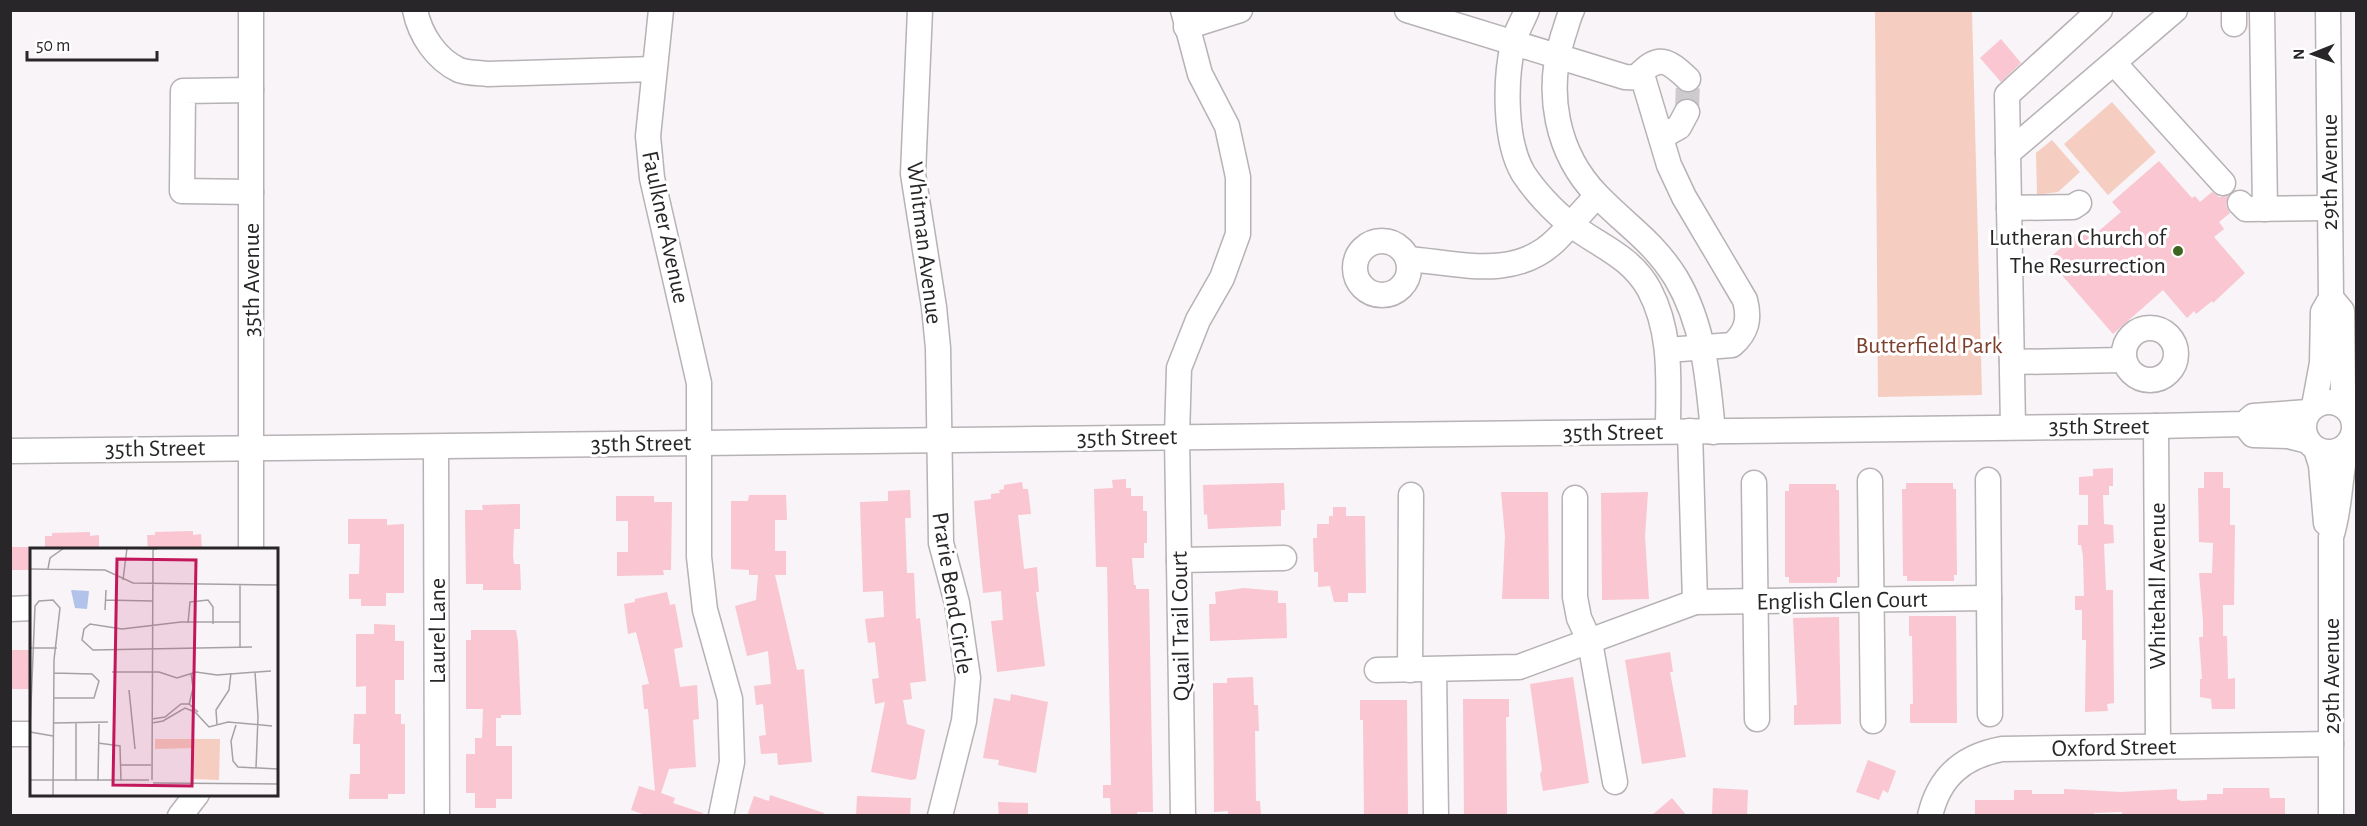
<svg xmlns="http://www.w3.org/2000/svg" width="2367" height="826" font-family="'Alegreya Sans',sans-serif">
<rect width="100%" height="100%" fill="#f8f4f7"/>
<g fill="#f6cdc1">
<path d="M1875 11H1972L1982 395 1878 397Z"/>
<path d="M2112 102 2156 152 2108 195 2064 144Z"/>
<path d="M2052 140 2080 172 2058 192 2037 195 2036 153Z"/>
</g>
<g fill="#f9c6d1">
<path d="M2001 39 2021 63 2001 82 1980 58Z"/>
<path d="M2159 161 2192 198 2195 196 2200 202 2212 192 2219 197 2228 196 2226 206 2230 213 2219 222 2224 229 2214 237 2245 273 2213 303 2212 301 2196 314 2194 311 2187 318 2163 290 2113 334 2048 259 2086 227 2093 236 2121 212 2112 202Z"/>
<path d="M2113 468V486H2109V495H2103L2104 524 2113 525 2114 543 2104 544 2106 590H2113L2114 703 2107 704 2108 711 2085 712 2086 640H2082V610H2075V596H2084L2083 556 2081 545H2078V525H2088V495H2079V477L2093 476V469Z"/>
<path d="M2204 472H2223V488H2230V525H2235L2234 605H2223V636H2227L2228 679 2235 678V709H2212L2211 699 2200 697V679H2202L2199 637H2203V621L2199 573H2212L2213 543 2199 542 2198 488H2204Z"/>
<path d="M1126 479V488H1131V496H1143V511H1147V543H1144V558H1132L1134 585H1136V589H1149L1153 812H1137V816H1111L1110 798H1103V785H1111L1107 567H1096L1094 489 1113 488 1112 480Z"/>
<path d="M1022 482 1023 489H1028L1031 514 1018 515 1024 569 1037 567 1039 592H1036L1045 666 997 672 991 621 1003 620 1001 591 983 593 974 501 991 499V494L1000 493 999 490 1004 489V485Z"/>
<path d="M1284 483 1285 510H1281V526L1208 529 1207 514 1204 515 1203 485Z"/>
<path d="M1906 483H1953V489H1956L1957 575H1954V581H1907V576H1903L1902 489H1906Z"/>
<path d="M1789 484H1836V490H1839L1840 577H1837V583H1789V577H1785V491H1789Z"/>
<path d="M910 490 911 518H905L907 573H914L916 619 920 618 926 681 910 683 912 699 903 700 907 724 925 730 916 779 911 780 871 772 885 702 875 704 872 679 879 678 875 642 868 643 865 619 884 617 883 591 863 592 860 502 888 501V491Z"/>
<path d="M1501 492H1548L1549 599H1502L1505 536Z"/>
<path d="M1648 492 1645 536 1649 599 1602 600 1601 493Z"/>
<path d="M749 495H786L787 520H775V551H786V575H775L797 670 804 669 812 762 778 765 777 753 761 754 759 736 766 735 763 704 756 705 754 686 771 684 768 651 747 656 735 606 756 600 758 575H749V570L731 569V501H748Z"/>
<path d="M616 496H654V502H672L671 570H663L664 575 617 576V552H628V521H616Z"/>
<path d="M520 504V529H514L513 556 514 564H520L521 590H483V584H466L465 510H483L482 505Z"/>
<path d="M1333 507H1346V516H1365L1366 593H1348V602H1334L1330 586 1318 587V572H1314L1313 538H1317V524H1329V516H1333Z"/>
<path d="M348 519H387V525L404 524V593H386V606H361V599H349V574H359L360 544H348Z"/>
<path d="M193 531V535L201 534 202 550H148L147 535H155V532Z"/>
<path d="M90 532V536L99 535V550H45V536H52V533Z"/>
<rect x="10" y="547" width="22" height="23"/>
<path d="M1244 588 1278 591V603H1286L1287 638 1210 641 1209 604H1216L1215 592Z"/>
<path d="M667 592 670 605 675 604 683 647 674 649 680 687 697 685 699 719 693 720 696 767 669 769 661 793 675 798 673 803 703 813 702 816H648L631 810 639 786 655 791 648 709H644L642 685 649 684 636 632 628 634 624 604 635 602V599Z"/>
<path d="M1909 616H1956L1957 723H1910V704H1913L1912 636H1909Z"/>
<path d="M1839 617 1841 724 1794 725V705H1797L1793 618Z"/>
<path d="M374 624 395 625V641H404V680H395V714H401V724H405V794H388V799H349L350 774H360V744H353L354 714H366V686L356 687V634H374Z"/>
<path d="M471 630H516L518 642 521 715H501V718H496V746H512V799H496V808H475V793H466V754H475V738H482L483 709H466V640H471Z"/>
<rect x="10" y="650" width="22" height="39"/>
<path d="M1670 652 1673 672H1670L1686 757 1642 764 1625 660Z"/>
<path d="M1253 677 1254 705H1258L1259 731H1255L1256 801H1260L1261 816H1228V811L1214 812 1213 683H1227V678Z"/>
<path d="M1573 677 1589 783 1543 791 1540 774 1542 770 1530 684Z"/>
<path d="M1011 694 1048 702 1036 773 998 765 999 760 983 758 994 698 1010 701Z"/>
<path d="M1463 699H1509V717H1506L1507 816H1464Z"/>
<path d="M1360 700H1407L1408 816H1364L1363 720H1360Z"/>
<path d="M1868 760 1896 771 1888 793 1883 790 1879 800 1856 792Z"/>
<path d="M1713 788 1748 790 1747 816H1712Z"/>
<path d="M2223 788H2269L2270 798H2285V816H2122V812L2094 813V816H1975V800H2014V790H2032V794H2064V789L2121 792 2177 789V799L2181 801 2207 800V794H2223Z"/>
<path d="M770 795 824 813 823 816H747L754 796 769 801Z"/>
<path d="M857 796 911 798 910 816H856Z"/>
<path d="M1672 798 1687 816H1651Z"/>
<path d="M998 802 1028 803V816H999Z"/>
</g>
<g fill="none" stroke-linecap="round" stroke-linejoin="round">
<path stroke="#cecbce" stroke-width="24" stroke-dasharray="24 12" stroke-linecap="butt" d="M1687 112 1688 79"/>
<g stroke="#b6b2b5" stroke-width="27">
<g id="minor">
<path d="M415 10C420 35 436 59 459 70 467 73 479 73 488 74L654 69"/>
<path d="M661 10 648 136 652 178 699 383V557L705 610 730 699 732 762 721 816"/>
<path d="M920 10 913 174 934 307 938 348 941 543 957 603 968 678 964 721 940 816"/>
<path d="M1183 10 1200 74 1227 126 1238 177V234L1222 278 1198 320 1179 368 1177 436 1183 816"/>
<path d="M1407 10 1625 77 1643 78 1669 165 1684 197 1745 300C1750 319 1747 332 1732 345L1668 350"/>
<path d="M1527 10C1523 21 1515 33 1513 44 1505 80 1504 140 1523 173 1534 190 1553 211 1569 223 1598 246 1630 255 1649 289 1673 334 1668 382 1668 431"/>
<path d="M1572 10C1568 18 1566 28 1563 36 1545 92 1556 153 1598 196 1627 226 1653 241 1676 278 1704 325 1708 378 1713 432"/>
<path d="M2262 10 2265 209"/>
<path d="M2234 24V10"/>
<path d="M1186 27 1240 10"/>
<path d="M2114 63 2223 183"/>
<path d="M1637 77C1658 54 1667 59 1688 79"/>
<path d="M251 90 183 91 182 191 251 192"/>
<path d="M1661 137 1679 127 1687 112"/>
<path d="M2008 153 2175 10"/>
<path d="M2240 203 2246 209 2328 208"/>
<path d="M2009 208 2073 207 2079 203"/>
<circle cx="1382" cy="268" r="27"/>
<path d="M1408 259C1459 263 1516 281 1557 239 1571 225 1583 210 1597 196"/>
<path d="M2331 298 2342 311 2343 391 2347 409"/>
<circle cx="2150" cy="354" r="26"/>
<path d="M2012 362 2124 360"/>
<circle cx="2329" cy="427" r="25"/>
<path d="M2314 406 2322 363 2323 312 2331 298 2328 10"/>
<path d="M2244 424 2253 435 2288 436 2308 441"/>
<path d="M2156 426 2158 746"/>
<path d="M2013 427 2007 95 2100 10"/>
<path d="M1690 431 1695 602"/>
<path d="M436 447 437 816"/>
<path d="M2316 449 2321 465 2326 523"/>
<path d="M10 451 2156 426 2244 424 2253 416 2308 412"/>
<path d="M1988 480 1990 714"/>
<path d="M1870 481 1873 721"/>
<path d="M1754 483 1757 719"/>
<path d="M1575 498V597L1579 618 1590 642 1615 782"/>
<path d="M251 550V10"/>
<path d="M1179 560 1284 558"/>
<path d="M10 609 32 608"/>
<path d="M1377 670 1519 667 1695 602 1989 598"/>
<path d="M1410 670 1411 495"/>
<path d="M1434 670 1436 816"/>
<path d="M10 734H32"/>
<path d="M180 816 197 794"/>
<path d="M1930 816C1939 776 1964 756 2002 749L2331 744"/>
<path d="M2331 816V537C2341 507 2339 475 2347 445"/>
</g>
</g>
<use href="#minor" stroke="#fff" stroke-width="24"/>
</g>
<circle fill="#3e651f" stroke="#fff" stroke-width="2" cx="2178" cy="251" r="6"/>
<g text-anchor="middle" stroke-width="6" stroke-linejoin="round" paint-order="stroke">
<g font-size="24" fill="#282628" stroke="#fff">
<text transform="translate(2329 172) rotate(-90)" y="8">29th Avenue</text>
<text transform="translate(666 227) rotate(78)" y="8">Faulkner Avenue</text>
<text transform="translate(925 243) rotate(83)" y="8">Whitman Avenue</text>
<text transform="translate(251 280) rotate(-90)" y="8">35th Avenue</text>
<text x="2099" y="434">35th Street</text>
<text transform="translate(1613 432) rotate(-1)" y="8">35th Street</text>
<text transform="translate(1127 437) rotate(-1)" y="8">35th Street</text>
<text transform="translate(641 443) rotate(-1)" y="8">35th Street</text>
<text transform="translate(155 448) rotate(-1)" y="8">35th Street</text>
<text transform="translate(2157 586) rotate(-90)" y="8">Whitehall Avenue</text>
<text transform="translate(953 593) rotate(81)" y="8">Prarie Bend Circle</text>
<text transform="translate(1842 600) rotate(-1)" y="8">English Glen Court</text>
<text transform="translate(1180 626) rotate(-91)" y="8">Quail Trail Court</text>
<text transform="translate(437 631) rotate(-90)" y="8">Laurel Lane</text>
<text transform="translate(2331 676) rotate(-90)" y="8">29th Avenue</text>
<text transform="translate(2114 747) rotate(-1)" y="8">Oxford Street</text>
</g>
<g font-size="24" fill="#282628" stroke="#fff" text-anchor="end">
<text x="2166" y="245">Lutheran Church of<tspan x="2166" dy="28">The Resurrection</tspan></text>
</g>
<g font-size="24" fill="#7c3f2e" stroke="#fff">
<text x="1929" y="353">Butterfield Park</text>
</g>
</g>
<g transform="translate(30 548)">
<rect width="248" height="248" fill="#f8f4f7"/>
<path d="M125 191H190L189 232 164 231V200L125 201Z" fill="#f6cdc1"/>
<path d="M41 42 59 43 57 61 45 60Z" fill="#b1c3eb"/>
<path fill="none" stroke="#a5a2a4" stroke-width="1.5" d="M100 0 127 1M0 21 75 22 103 35 248 37M18 21 20 10 34 0M93 32 97 0M75 52 122 53M75 62 76 42M210 74H151L92 81 60 76 54 81 52 92 63 102 222 99M158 75 160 54 178 52 183 59V76M210 99V37M0 100H27M82 124H129L147 130 166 124 187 127 241 123M225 124 228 169 226 220M99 142 105 201M24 150H64L69 133 62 126 24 125M159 157 163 140 161 125M122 171 135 169 151 156H159L168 164M23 175 78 174M122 175 133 173 155 160 165 164 179 179 198 174 242 178M187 177 186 162 199 142 201 125M206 177 201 193 203 213 208 219 248 221M0 182 5 58 9 53 23 52 30 60 24 112 23 247M0 184 23 188M68 195 90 198 91 233M91 217H121M0 232H119M122 232 123 0M46 233V175M68 233 69 176M123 235 248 236"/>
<path fill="#c2185b" fill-opacity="0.15" stroke="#c2185b" stroke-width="3" d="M87 11 166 12 162 238 83 237Z"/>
<rect width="248" height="248" fill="none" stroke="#282628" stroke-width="3"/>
</g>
<rect width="2367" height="826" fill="none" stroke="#282628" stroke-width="24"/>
<g transform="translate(2313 54) rotate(269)" stroke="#ffffff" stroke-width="4.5" paint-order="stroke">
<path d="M0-4.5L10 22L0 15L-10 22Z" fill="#282628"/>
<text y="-9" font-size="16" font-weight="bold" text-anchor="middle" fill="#282628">N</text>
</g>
<path d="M27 51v9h130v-9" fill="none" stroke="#282628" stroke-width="3"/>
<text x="36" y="51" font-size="18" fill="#282628" stroke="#ffffff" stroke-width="4.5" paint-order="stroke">50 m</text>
</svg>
